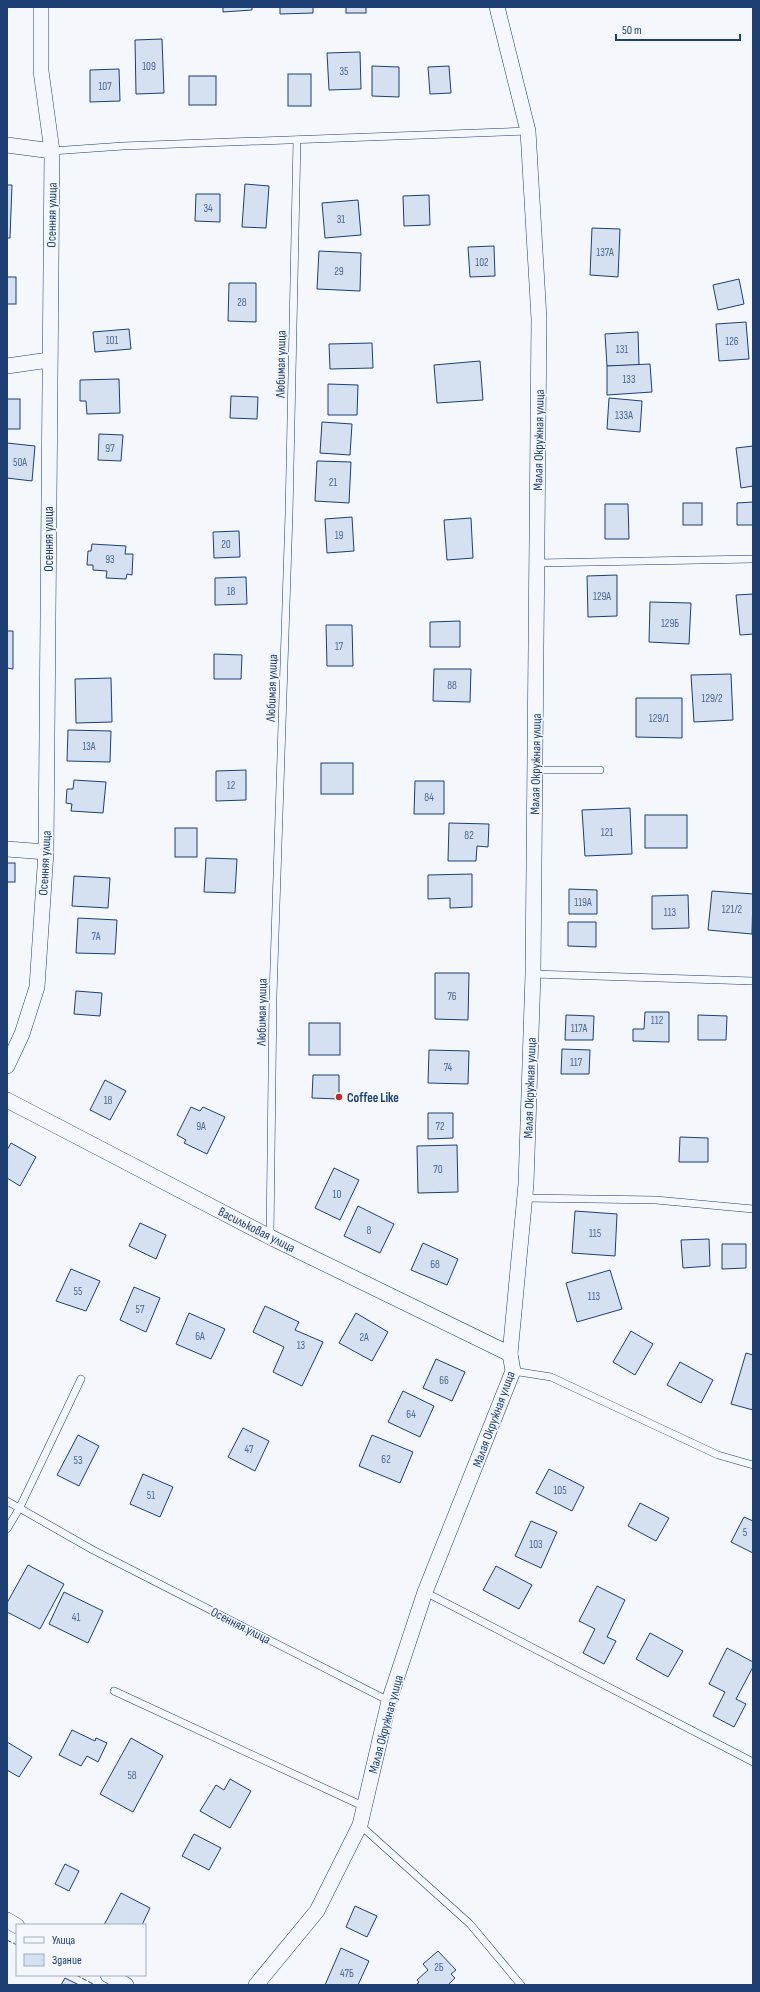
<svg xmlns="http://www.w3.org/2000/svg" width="760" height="1992" font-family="'Sofia Sans Condensed',sans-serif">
<rect width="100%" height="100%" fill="#f4f7fb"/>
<g fill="#d5e0f0" stroke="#1d3f73">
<path d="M223 7H252V10L223 12Z"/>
<path d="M280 7H313V13L280 14Z"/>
<rect x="346" y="7" width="20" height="6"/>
<path d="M162 39 164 93 136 94 135 40Z"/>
<path d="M360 52 361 89 329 90 327 53Z"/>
<path d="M372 66 399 67V97L372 96Z"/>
<path d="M449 66 451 93 430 94 428 67Z"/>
<path d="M119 69 120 101 90 102V70Z"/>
<rect x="288" y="74" width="23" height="32"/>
<rect x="189" y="76" width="27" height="29"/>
<path d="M245 184 269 186 266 228 242 227Z"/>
<path d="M7 185H12L10 238H7Z"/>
<path d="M196 194H220V222L195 221Z"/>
<path d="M429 195 430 225 404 226 403 196Z"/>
<path d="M358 200 361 235 325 238 322 203Z"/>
<path d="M592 228 620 229 618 277 590 275Z"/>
<path d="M494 246 495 276 470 277 468 247Z"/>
<path d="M319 251 361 253 360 291 317 289Z"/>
<rect x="7" y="277" width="9" height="27"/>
<path d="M739 279 744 304 718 310 713 285Z"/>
<path d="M229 283H256V322L228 321Z"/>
<path d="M746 322 749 359 719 361 716 324Z"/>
<path d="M129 329 131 349 95 352 93 332Z"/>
<path d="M638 332 639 365 607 366 605 334Z"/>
<path d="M372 343 373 368 330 369 329 344Z"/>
<path d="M480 361 483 400 437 403 434 365Z"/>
<path d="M650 364 652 392 607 395V366Z"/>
<path d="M119 379 120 413 87 414 86 401H80V380Z"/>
<path d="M328 384 358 385 357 415H328Z"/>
<path d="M231 396 258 397 257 419 230 418Z"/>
<path d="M609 398 642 401 640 432 607 429Z"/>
<rect x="7" y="399" width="13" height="30"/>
<path d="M322 422 352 424 350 455 320 453Z"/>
<path d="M99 434 123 435 121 461 98 460Z"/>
<path d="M7 443 35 446 32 481 7 478Z"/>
<path d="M753 446V486L741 488 736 448Z"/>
<path d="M317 461 351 462 349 503 315 501Z"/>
<path d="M753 502V525H737V503Z"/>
<rect x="683" y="503" width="19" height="22"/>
<path d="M605 504H628L629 539H605Z"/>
<path d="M352 517 354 551 327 553 325 519Z"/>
<path d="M471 518 473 558 447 560 444 520Z"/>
<path d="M239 531 240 557 214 558 213 532Z"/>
<path d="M92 544 126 546 125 554H133L132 575 127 574 126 579 106 578 107 571 93 570V565H87L88 551H91Z"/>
<path d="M617 575V616L588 617 587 576Z"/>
<path d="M246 577 247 604 215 605V578Z"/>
<path d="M753 594V634L740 635 736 595Z"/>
<path d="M650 602 691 603 689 644 649 642Z"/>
<path d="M460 621V647H430V622Z"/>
<path d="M326 625H352L353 666H327Z"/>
<path d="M7 631H13V669L7 668Z"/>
<path d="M214 654 242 655 241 679H214Z"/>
<path d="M434 669H471L470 702 433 701Z"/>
<path d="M731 674 733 720 694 722 691 675Z"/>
<path d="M111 678 112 722 76 723 75 679Z"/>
<path d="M636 698H682V738L636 737Z"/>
<path d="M68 730 111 731 110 762 67 761Z"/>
<rect x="321" y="763" width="32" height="31"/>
<path d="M246 770V800L216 801V771Z"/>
<path d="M74 780 106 782 103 813 71 811 72 804 66 803 67 789H73Z"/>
<path d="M415 781H444V814H414Z"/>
<path d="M630 808 632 854 585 856 582 810Z"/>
<rect x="645" y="815" width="42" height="33"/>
<path d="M449 823 489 824 488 847 477 846 476 861H448Z"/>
<rect x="175" y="828" width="22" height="29"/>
<path d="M206 858 237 859 235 893 204 892Z"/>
<rect x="7" y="863" width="8" height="19"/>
<path d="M472 874V907L450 908V898L428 899V875Z"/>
<path d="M74 876 110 878 108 908 72 906Z"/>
<path d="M569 889 597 890V914H569Z"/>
<path d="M712 891 753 894 752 934 708 930Z"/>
<path d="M688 895 689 928 652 929V896Z"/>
<path d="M78 918 117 920 115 954 76 953Z"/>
<path d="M568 922H596V947L568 946Z"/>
<path d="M435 973H469L468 1020 435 1019Z"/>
<path d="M76 991 102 993 100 1016 74 1014Z"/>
<path d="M645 1012H669V1042L633 1041V1029H644Z"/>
<path d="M566 1015 594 1016 593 1040H565Z"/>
<path d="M698 1015 727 1016 726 1040H698Z"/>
<rect x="309" y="1023" width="31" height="32"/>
<path d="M562 1049 590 1050 589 1074H561Z"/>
<path d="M429 1050 469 1051 468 1084 428 1083Z"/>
<path d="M313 1075H339V1099L312 1098Z"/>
<path d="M105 1080 126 1091 110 1120 90 1110Z"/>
<path d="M191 1107 200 1111 203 1107 225 1117 207 1154 184 1143 186 1140 177 1135Z"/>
<path d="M428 1113H453V1138L428 1139Z"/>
<path d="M680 1137 708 1138V1162H679Z"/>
<path d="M11 1143 36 1157 20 1186 7 1178V1150Z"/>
<path d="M457 1145 458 1192 418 1193 417 1146Z"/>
<path d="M334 1168 359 1180 340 1220 315 1208Z"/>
<path d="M358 1206 394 1224 380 1253 344 1236Z"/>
<path d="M575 1211 617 1214 615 1256 572 1253Z"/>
<path d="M140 1223 166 1235 156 1259 129 1246Z"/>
<path d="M709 1239 710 1266 683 1268 681 1240Z"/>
<path d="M423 1243 458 1259 447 1285 411 1270Z"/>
<path d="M722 1244H746V1268L722 1269Z"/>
<path d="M71 1269 100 1281 86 1311 56 1301Z"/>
<path d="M610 1270 622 1309 577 1322 566 1283Z"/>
<path d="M134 1287 160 1298 146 1332 120 1320Z"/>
<path d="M265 1306 299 1322 295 1330 323 1342 302 1386 273 1372 284 1347 253 1332Z"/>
<path d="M189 1313 225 1329 211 1359 176 1344Z"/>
<path d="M356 1313 388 1332 372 1361 339 1343Z"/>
<path d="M631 1331 653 1344 635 1375 613 1362Z"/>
<path d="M746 1353 753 1355V1410L731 1404Z"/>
<path d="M436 1359 465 1372 452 1401 423 1388Z"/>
<path d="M680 1362 713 1380 701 1403 667 1385Z"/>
<path d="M403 1391 434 1406 420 1437 388 1422Z"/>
<path d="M243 1428 269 1441 255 1471 228 1457Z"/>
<path d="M78 1435 99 1446 79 1486 57 1475Z"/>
<path d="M372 1435 413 1452 400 1483 359 1466Z"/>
<path d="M549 1469 584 1487 572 1511 536 1493Z"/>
<path d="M143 1474 173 1487 160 1517 130 1504Z"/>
<path d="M640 1503 669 1518 656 1541 628 1526Z"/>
<path d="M744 1517 753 1521V1553L731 1542Z"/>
<path d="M531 1521 557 1532 541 1568 515 1556Z"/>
<path d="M28 1565 64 1584 40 1629 7 1612V1603Z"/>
<path d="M496 1566 532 1585 519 1609 483 1590Z"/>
<path d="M597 1586 625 1600 607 1637 616 1641 604 1664 583 1653 595 1629 579 1621Z"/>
<path d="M64 1592 103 1611 88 1643 49 1624Z"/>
<path d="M650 1633 683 1651 668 1677 636 1659Z"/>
<path d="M727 1648 753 1662V1667L736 1699 746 1704 734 1727 713 1716 725 1692 709 1684Z"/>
<path d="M72 1730 95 1741 96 1738 107 1743 98 1762 87 1756 81 1766 59 1755Z"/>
<path d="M131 1738 163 1756 133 1812 100 1794Z"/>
<path d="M7 1742 32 1757 19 1777 7 1770Z"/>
<path d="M230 1779 251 1791 230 1828 200 1811 216 1785 224 1790Z"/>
<path d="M194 1834 221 1848 209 1870 182 1856Z"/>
<path d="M65 1864 79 1871 69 1891 55 1884Z"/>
<path d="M121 1893 150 1908 142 1925H104Z"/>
<path d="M355 1906 377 1916 367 1937 346 1927Z"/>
<path d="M341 1948 369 1961 358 1985H325Z"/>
<path d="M438 1951 456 1970 451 1974 455 1978 449 1984 450 1985H416L419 1982 417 1980 428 1970 423 1964Z"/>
<path d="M65 1978 79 1985H61Z"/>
</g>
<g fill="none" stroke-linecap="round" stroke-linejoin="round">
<g stroke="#1d3f73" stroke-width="8">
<g id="lane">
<path d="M52 151 123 146 528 131"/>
<path d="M537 563 753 559"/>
<path d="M535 770H600"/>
<path d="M533 974 753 981"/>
<path d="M525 1198 656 1200 753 1209"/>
<path d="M270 1237 273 996 289 514 297 140"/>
<path d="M513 1371 551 1377 718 1455 753 1465"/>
<path d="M7 1501 93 1550 389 1701"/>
<path d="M7 1529 19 1509 81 1379"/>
<path d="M425 1592 753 1762"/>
<path d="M114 1691 365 1807"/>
<path d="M360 1825 470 1924 521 1985"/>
</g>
</g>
<g stroke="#1d3f73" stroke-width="16">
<g id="street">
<path d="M7 145 52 151"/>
<path d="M7 366 49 360"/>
<path d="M7 849 46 852"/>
<path d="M7 1066 22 1034 37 987 46 852 52 151 41 71V7"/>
<path d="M7 1100 270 1237 510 1354"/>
<path d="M7 1920 17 1926"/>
<path d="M108 1975 126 1985"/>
<path d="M256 1985 317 1911 360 1825 389 1701 425 1592 513 1371 510 1354 526 1184 533 974 539 319 528 131 497 7"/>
</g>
</g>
<use href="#lane" stroke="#f4f7fb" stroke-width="7"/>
<use href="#street" stroke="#f4f7fb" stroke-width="15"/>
<g stroke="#1d3f73" stroke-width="1" stroke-dasharray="5 2" stroke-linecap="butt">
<path d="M7 1940 17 1945"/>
<path d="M76 1975 95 1985"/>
</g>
</g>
<circle fill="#c62828" stroke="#f4f7fb" stroke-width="1.5" cx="339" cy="1097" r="4"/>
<g text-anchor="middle" stroke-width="3" stroke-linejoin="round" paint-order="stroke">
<g font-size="11" fill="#4b6792">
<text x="149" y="70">109</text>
<text x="344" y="75">35</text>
<text x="105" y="90">107</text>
<text x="208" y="212">34</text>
<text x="341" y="223">31</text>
<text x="605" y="256">137А</text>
<text x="482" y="266">102</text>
<text x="339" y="275">29</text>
<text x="242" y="306">28</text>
<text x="112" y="344">101</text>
<text x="732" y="345">126</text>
<text x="622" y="353">131</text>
<text x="629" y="383">133</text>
<text x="624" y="419">133А</text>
<text x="110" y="452">97</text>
<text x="20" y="466">50А</text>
<text x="333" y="486">21</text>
<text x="339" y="539">19</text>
<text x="226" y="548">20</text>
<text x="110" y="563">93</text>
<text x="231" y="595">18</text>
<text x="602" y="600">129А</text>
<text x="670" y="627">129Б</text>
<text x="339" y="650">17</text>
<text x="452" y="689">88</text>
<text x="712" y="702">129/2</text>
<text x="659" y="722">129/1</text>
<text x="89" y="750">13А</text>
<text x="231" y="789">12</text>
<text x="429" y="801">84</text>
<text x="607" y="836">121</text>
<text x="469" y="839">82</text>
<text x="583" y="906">119А</text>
<text x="732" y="913">121/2</text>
<text x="670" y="916">113</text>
<text x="96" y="940">7А</text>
<text x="452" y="1000">76</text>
<text x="657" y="1024">112</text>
<text x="579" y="1032">117А</text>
<text x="576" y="1066">117</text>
<text x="448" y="1071">74</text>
<text x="108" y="1104">18</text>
<text x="201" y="1130">9А</text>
<text x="440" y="1130">72</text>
<text x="438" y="1173">70</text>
<text x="337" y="1198">10</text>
<text x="369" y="1234">8</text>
<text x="595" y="1237">115</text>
<text x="435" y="1268">68</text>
<text x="78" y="1295">55</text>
<text x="594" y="1300">113</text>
<text x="140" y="1313">57</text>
<text x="200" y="1340">6А</text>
<text x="364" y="1341">2А</text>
<text x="301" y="1349">13</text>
<text x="444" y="1384">66</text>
<text x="411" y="1418">64</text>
<text x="249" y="1453">47</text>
<text x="386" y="1463">62</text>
<text x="78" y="1464">53</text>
<text x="560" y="1494">105</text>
<text x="151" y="1499">51</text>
<text x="745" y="1536">5</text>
<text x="536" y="1548">103</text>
<text x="76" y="1621">41</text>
<text x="132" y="1779">58</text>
<text x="439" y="1971">2Б</text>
<text x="347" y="1977">47Б</text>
</g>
<g font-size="13" fill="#1d3f73" stroke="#f4f7fb">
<text transform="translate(51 215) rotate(-89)" y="5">Осенняя улица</text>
<text transform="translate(280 364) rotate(-89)" y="5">Любимая улица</text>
<text transform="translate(538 440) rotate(-89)" y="5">Малая Окружная улица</text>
<text transform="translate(48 539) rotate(-90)" y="5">Осенняя улица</text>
<text transform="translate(271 688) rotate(-88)" y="5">Любимая улица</text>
<text transform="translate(535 764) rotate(-89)" y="5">Малая Окружная улица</text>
<text transform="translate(44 863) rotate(-87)" y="5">Осенняя улица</text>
<text transform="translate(261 1012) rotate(-89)" y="5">Любимая улица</text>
<text transform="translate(529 1088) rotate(-88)" y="5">Малая Окружная улица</text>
<text transform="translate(257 1229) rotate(27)" y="5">Васильковая улица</text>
<text transform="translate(493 1419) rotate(-70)" y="5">Малая Окружная улица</text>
<text transform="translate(241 1625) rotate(27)" y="5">Осенняя улица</text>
<text transform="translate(385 1724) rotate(-75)" y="5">Малая Окружная улица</text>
</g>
<g font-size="13" font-weight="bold" fill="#1d3f73" stroke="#f4f7fb" text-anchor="start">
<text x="347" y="1102">Coffee Like</text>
</g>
</g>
<rect width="760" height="1992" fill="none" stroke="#1d3f73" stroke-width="16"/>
<rect x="16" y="1924" width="130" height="52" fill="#f4f7fb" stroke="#9eadc5"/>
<rect x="24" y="1937" width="20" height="6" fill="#f4f7fb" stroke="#9eadc5"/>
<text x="52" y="1944" font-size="12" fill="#1d3f73">Улица</text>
<rect x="24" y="1954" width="20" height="12" fill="#d5e0f0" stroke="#9eadc5"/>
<text x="52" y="1964" font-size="12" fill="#1d3f73">Здание</text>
<path d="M616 34v6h124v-6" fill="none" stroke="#1d3f73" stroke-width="2"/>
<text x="622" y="34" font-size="12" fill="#1d3f73" stroke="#f4f7fb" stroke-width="3" paint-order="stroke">50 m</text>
</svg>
